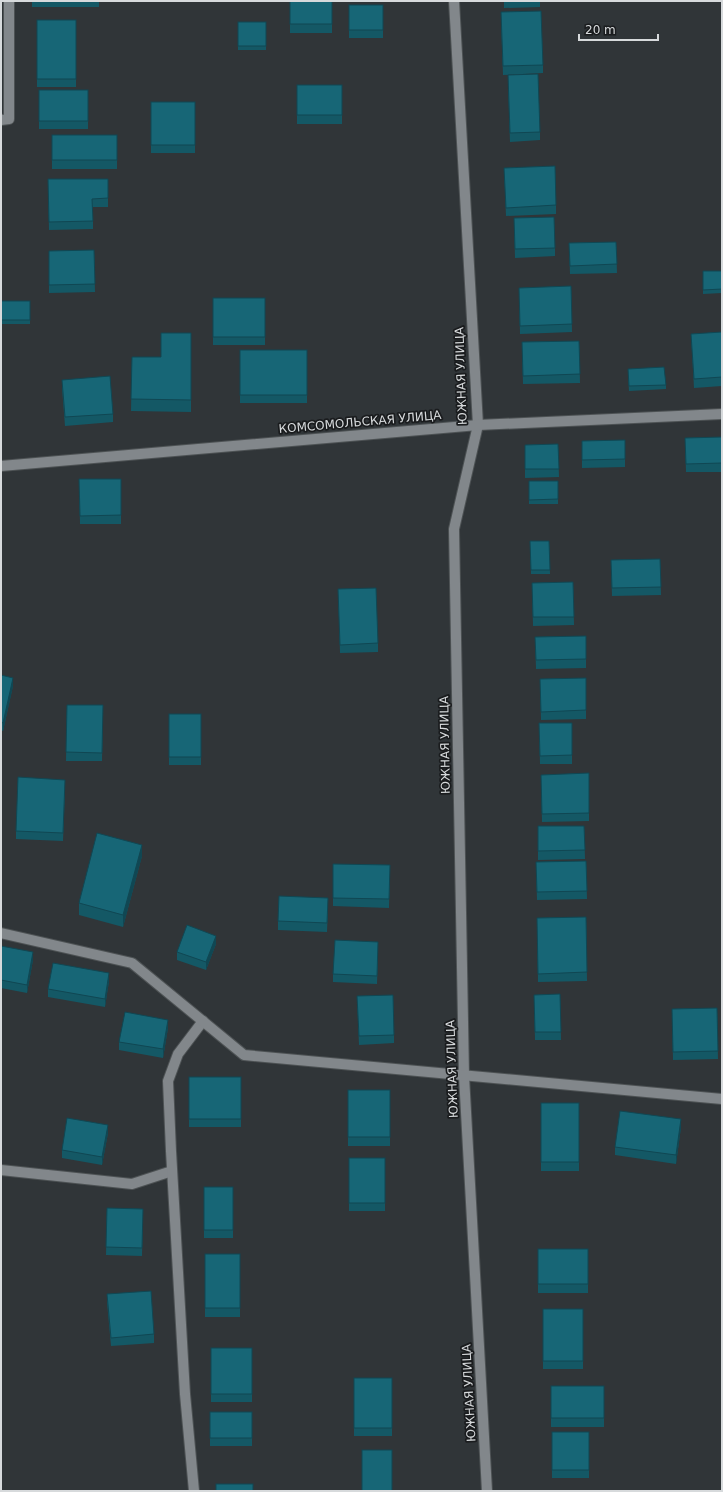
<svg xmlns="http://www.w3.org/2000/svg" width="723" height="1492" font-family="'DejaVu Sans',sans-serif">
<rect width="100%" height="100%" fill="#303538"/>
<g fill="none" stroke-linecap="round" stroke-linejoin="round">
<g stroke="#4d5254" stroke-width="12">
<g id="lane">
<path d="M1 120 9 119V1"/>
<path d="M1 1170 132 1184 172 1171"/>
<path d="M194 1491 185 1394 171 1151 168 1081 178 1054 203 1021"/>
</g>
</g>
<g stroke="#4d5254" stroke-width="12">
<g id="street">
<path d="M454 1 478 425 454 529 464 1076 487 1491"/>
<path d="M1 466 478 425 722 414"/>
<path d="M1 933 132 963 244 1055 722 1099"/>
</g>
</g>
<use href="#lane" stroke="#82878b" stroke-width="10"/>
<use href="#street" stroke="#82878b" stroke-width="10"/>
</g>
<g fill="#145865">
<rect x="32" y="1" width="67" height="6"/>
<rect x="290" y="1" width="42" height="32"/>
<path d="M504 1H540V7L504 8Z"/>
<rect x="349" y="5" width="34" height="33"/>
<rect x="37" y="20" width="39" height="67"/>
<path d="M501 20 543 65V73L503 75Z"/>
<rect x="238" y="22" width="28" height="28"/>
<path d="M508 83 540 132V140L510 142Z"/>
<rect x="297" y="85" width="45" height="39"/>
<rect x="39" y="90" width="49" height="39"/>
<rect x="151" y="102" width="44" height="51"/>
<rect x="52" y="135" width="65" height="34"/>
<path d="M504 168 556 205V214L506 216Z"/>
<path d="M48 179H108V207H93V229L49 230Z"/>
<path d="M514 218 555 248V256L515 258Z"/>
<path d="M616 242 617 273 570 274 569 243Z"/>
<path d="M94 250 95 292 49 293V251Z"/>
<path d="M703 271H722V293L703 294Z"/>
<path d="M571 286 572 332 520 334 519 288Z"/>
<rect x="213" y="298" width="52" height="47"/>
<rect x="1" y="301" width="29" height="23"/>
<path d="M722 332V386L694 388 691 334Z"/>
<path d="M191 333V412L131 411 132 357H161Z"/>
<path d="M579 341 580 383 523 384 522 342Z"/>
<rect x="240" y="350" width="67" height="53"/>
<path d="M628 373 666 385V389L629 391Z"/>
<path d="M62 380 113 414V422L65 426 62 388Z"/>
<path d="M722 437V472H686L685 438Z"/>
<path d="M625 440V467L582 468V441Z"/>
<path d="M558 444 559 477 525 478V445Z"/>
<path d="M79 479H121V524H80Z"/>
<rect x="529" y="481" width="29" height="23"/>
<path d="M530 541H549L550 574H531Z"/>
<path d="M660 559 661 595 612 596 611 560Z"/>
<path d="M573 582 574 625 533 626 532 583Z"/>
<path d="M338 589 378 643V652L340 653Z"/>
<path d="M586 636V668L536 669 535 637Z"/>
<path d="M1 675 13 686 3 731 1 730Z"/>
<path d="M586 678V719L541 720 540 679Z"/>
<path d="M67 705H103L102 761H66Z"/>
<rect x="169" y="714" width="32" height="51"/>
<path d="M539 723H572V764H540Z"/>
<path d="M589 773V821L542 822 541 775Z"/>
<path d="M65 788 63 841 16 839V831Z"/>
<path d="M538 826H584L585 859 538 860Z"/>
<path d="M142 856 123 927 79 915V903Z"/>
<path d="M586 861 587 899 537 900 536 862Z"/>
<path d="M333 864 390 865 389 908 333 906Z"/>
<path d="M328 906 327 932 278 930V921Z"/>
<path d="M586 917 587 981 538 982 537 918Z"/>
<path d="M216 944 206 970 177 960V952Z"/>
<path d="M1 946 33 960 27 993 1 988Z"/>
<path d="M378 950 377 984 333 982V974Z"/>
<path d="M109 981 105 1007 48 997V989Z"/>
<path d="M560 994 561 1040H535L534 995Z"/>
<path d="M357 996 394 1035V1043L359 1045Z"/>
<path d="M717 1008 718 1059 673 1060 672 1009Z"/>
<path d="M168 1028 163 1058 119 1050V1042Z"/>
<rect x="189" y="1077" width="52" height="50"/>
<rect x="348" y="1090" width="42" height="56"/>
<rect x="541" y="1103" width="38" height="68"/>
<path d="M681 1127 676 1164 615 1155V1147Z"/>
<path d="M108 1133 102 1165 62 1158V1150Z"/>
<rect x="349" y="1158" width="36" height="53"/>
<rect x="204" y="1187" width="29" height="51"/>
<path d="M107 1208 143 1209 142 1256 106 1255Z"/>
<rect x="538" y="1249" width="50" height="44"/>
<rect x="205" y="1254" width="35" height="63"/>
<path d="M107 1294 154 1334V1343L111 1346 107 1302Z"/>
<rect x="543" y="1309" width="40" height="60"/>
<rect x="211" y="1348" width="41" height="54"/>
<rect x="354" y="1378" width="38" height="58"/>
<rect x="551" y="1386" width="53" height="41"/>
<rect x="210" y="1412" width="42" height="34"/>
<rect x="552" y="1432" width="37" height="46"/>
</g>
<g fill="#104753">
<path d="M13 678V686L3 731V723Z"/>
<path d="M142 845V856L123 927V915Z"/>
<path d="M216 936V944L206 970V962Z"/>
<path d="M33 952V960L27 993V985Z"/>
<path d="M109 973V981L105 1007V999Z"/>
<path d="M168 1020V1028L163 1058V1049Z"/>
<path d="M681 1119V1127L676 1164V1155Z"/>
<path d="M108 1125V1133L102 1165V1157Z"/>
</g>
<g fill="#176676" stroke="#104753">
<rect x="290" y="1" width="42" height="23"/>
<rect x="349" y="5" width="34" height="25"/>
<path d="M541 11 543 65 503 66 501 12Z"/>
<rect x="37" y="20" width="39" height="59"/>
<rect x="238" y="22" width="28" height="24"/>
<path d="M538 74 540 132 510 133 508 75Z"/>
<rect x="297" y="85" width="45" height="30"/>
<rect x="39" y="90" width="49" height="31"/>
<rect x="151" y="102" width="44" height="43"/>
<rect x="52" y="135" width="65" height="25"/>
<path d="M555 166 556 205 506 208 504 168Z"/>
<path d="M48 179H108V198L92 199 93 221 49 222Z"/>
<path d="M554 217 555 248 515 249 514 218Z"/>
<path d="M616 242 617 264 570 266 569 243Z"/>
<path d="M94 250 95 284 49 285V251Z"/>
<path d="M703 271H722V289L703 290Z"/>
<path d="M571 286 572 324 520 326 519 288Z"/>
<rect x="213" y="298" width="52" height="39"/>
<rect x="1" y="301" width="29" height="19"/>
<path d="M722 332V377L694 379 691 334Z"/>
<path d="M161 333H191V400L131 399 132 357H161Z"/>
<path d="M579 341 580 374 523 376 522 342Z"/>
<rect x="240" y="350" width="67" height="45"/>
<path d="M664 367 666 385 629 386 628 369Z"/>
<path d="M110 376 113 414 65 417 62 380Z"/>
<path d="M722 437V463L686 464 685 438Z"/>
<path d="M625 440V459L582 460V441Z"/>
<path d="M558 444 559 469H525V445Z"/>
<path d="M79 479H121V515L80 516Z"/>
<path d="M529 481H558V499L529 500Z"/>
<path d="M530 541H549L550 570H531Z"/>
<path d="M660 559 661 587 612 588 611 560Z"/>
<path d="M573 582 574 617H533L532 583Z"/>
<path d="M376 588 378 643 340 645 338 589Z"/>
<path d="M586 636V659L536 660 535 637Z"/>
<path d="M1 675 13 678 3 723 1 722Z"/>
<path d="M586 678V710L541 712 540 679Z"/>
<path d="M67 705H103L102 753 66 752Z"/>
<rect x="169" y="714" width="32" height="43"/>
<path d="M539 723H572V755L540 756Z"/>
<path d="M589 773V813L542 814 541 775Z"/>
<path d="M18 777 65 780 63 833 16 831Z"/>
<path d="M538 826H584L585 850 538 851Z"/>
<path d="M97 833 142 845 123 915 79 903Z"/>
<path d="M586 861 587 891 537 892 536 862Z"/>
<path d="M333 864 390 865 389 899 333 898Z"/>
<path d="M279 896 328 898 327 923 278 921Z"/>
<path d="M586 917 587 972 538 974 537 918Z"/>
<path d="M187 925 216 936 206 962 177 952Z"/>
<path d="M335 940 378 942 377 976 333 974Z"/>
<path d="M1 946 33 952 27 985 1 980Z"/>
<path d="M53 963 109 973 105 999 48 989Z"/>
<path d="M560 994 561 1032H535L534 995Z"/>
<path d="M393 995 394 1035 359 1036 357 996Z"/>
<path d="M717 1008 718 1051 673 1052 672 1009Z"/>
<path d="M125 1012 168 1020 163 1049 119 1042Z"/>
<rect x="189" y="1077" width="52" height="42"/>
<rect x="348" y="1090" width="42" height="47"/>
<rect x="541" y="1103" width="38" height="59"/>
<path d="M620 1111 681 1119 676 1155 615 1147Z"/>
<path d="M67 1118 108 1125 102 1157 62 1150Z"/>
<rect x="349" y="1158" width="36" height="45"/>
<rect x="204" y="1187" width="29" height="43"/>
<path d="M107 1208 143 1209 142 1248 106 1247Z"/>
<rect x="538" y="1249" width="50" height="35"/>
<rect x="205" y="1254" width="35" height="54"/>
<path d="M151 1291 154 1334 111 1338 107 1294Z"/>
<rect x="543" y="1309" width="40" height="52"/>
<rect x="211" y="1348" width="41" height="46"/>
<rect x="354" y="1378" width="38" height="50"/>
<rect x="551" y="1386" width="53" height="32"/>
<rect x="210" y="1412" width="42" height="26"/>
<rect x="552" y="1432" width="37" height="38"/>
<rect x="362" y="1450" width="30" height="41"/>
<rect x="216" y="1484" width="37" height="7"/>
</g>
<g text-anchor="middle" stroke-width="3.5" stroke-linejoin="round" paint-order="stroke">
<g font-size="12" fill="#d7dadc" stroke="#1a1c1e">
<text transform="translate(461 376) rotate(-92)" y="4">ЮЖНАЯ УЛИЦА</text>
<text transform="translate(360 422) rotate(-5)" y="4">КОМСОМОЛЬСКАЯ УЛИЦА</text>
<text transform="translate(445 745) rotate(-91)" y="4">ЮЖНАЯ УЛИЦА</text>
<text transform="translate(452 1069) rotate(-92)" y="4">ЮЖНАЯ УЛИЦА</text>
<text transform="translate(469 1393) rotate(-93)" y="4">ЮЖНАЯ УЛИЦА</text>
</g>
</g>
<rect width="723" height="1492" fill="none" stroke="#d7dadc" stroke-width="4"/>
<path d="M579 34v6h79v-6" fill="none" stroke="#d7dadc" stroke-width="2"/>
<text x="585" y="34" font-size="12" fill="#d7dadc" stroke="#1a1c1e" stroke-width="3" paint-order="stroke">20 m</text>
</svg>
